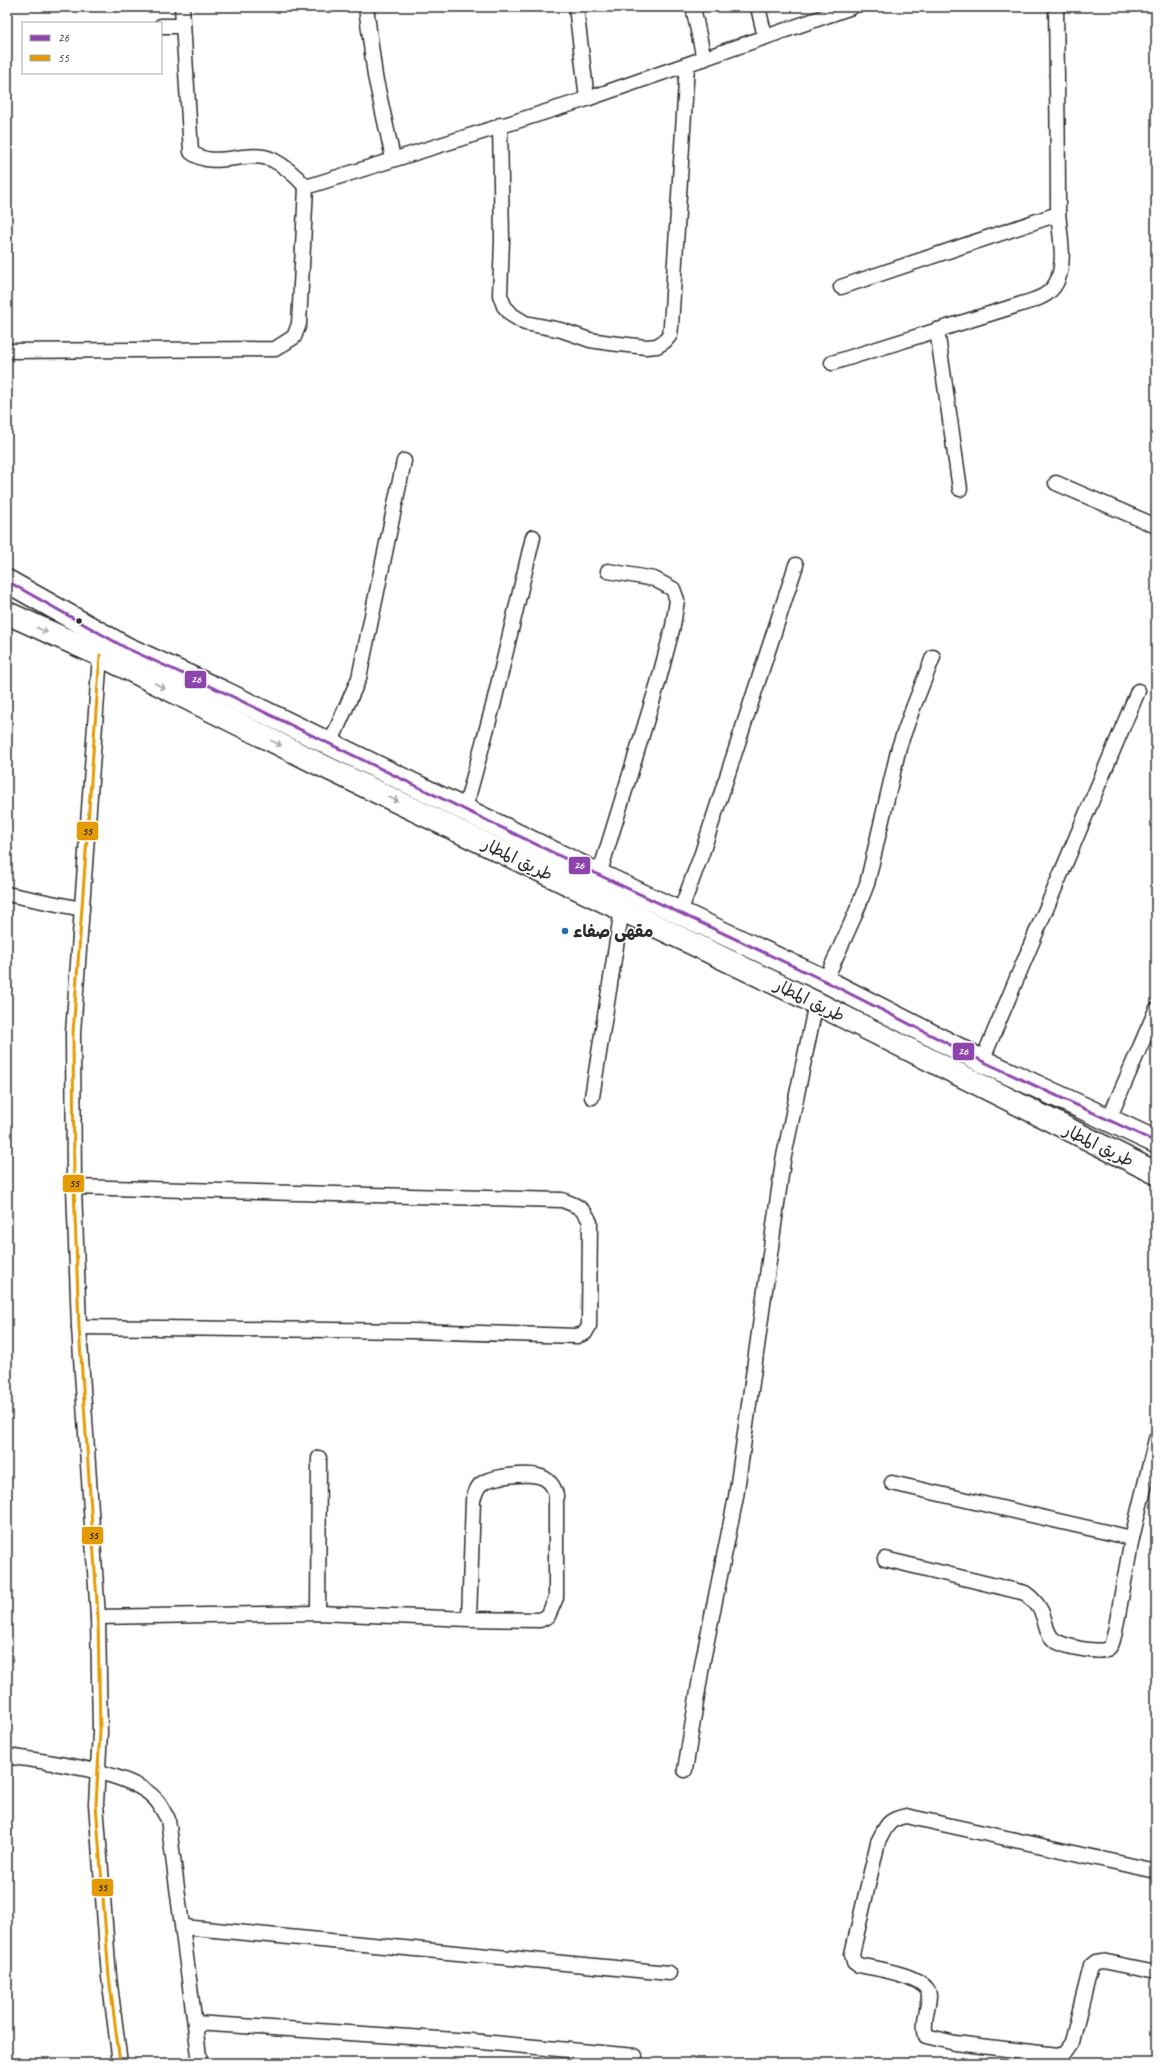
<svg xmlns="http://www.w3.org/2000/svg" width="1163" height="2070" font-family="Caveat,'Playpen Sans Arabic',sans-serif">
<rect width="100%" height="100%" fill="#fff"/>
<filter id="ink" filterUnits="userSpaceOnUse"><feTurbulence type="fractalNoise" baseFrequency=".025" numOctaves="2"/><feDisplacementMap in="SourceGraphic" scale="8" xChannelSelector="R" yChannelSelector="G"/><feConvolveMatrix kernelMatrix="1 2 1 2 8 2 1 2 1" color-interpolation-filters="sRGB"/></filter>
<g filter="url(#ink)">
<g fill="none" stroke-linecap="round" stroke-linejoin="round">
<g stroke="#2b2b2b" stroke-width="17">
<g id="minor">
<path d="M182 7 191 152C214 171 247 148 273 160 285 166 297 177 306 187"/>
<path d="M366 7 375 76 393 158"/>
<path d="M576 7 587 99"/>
<path d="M693 7 704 59"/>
<path d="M758 7 765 37"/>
<path d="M161 26H183"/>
<path d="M500 125 502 240 500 295 504 306 512 315 525 323 561 330 590 340 610 343 646 347 657 346 665 341 670 335 671 326 687 65"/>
<path d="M841 287 1058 214"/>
<path d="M937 330 960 489"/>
<path d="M7 351 275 349 294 337 299 324 306 187 587 99 852 7"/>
<path d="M832 363 1031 301C1043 297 1053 292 1058 279 1066 257 1059 233 1058 210 1058 142 1057 75 1056 7"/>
<path d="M1056 483 1156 526"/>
<path d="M100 655 73 1033 74 1187 79 1327 98 1617 100 1732 96 1804 109 1977 120 2063"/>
<path d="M330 744 359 678 404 461"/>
<path d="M465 809 493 706 533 537"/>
<path d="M599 875 658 683 673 626 677 600 673 589 654 579 608 571"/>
<path d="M7 894 82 909"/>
<path d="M680 912 702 853 796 565"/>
<path d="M825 981 854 917 867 884 899 747 913 708 933 657"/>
<path d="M982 1061 1138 691"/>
<path d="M592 1097 622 909"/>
<path d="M1109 1119 1156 1010"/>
<path d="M74 1187 562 1200C576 1205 584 1208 590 1222L589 1326 585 1333 577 1336 412 1331 79 1327"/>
<path d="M892 1483 1132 1538"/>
<path d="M885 1559 1025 1593C1032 1598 1037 1603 1041 1611 1046 1620 1045 1632 1053 1639 1060 1646 1098 1654 1107 1649 1113 1646 1113 1638 1115 1632L1132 1538 1156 1439"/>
<path d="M318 1613 319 1458"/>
<path d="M98 1617 318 1613 469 1619 540 1620 548 1616 556 1598V1495C554 1486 548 1478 538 1476 526 1473 490 1476 481 1484 476 1488 475 1495 473 1500L469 1619"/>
<path d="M7 1756C44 1762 133 1770 157 1801 161 1806 164 1813 168 1819L200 2063"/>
<path d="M685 1770 703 1660 736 1497 783 1161 816 1003"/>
<path d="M1156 1871 906 1816C887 1820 887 1825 878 1842L852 1954 854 1962 858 1965C874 1968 930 1976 929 1996 928 2010 922 2023 926 2036L955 2043 1057 2055 1065 2052 1072 2042 1091 1966 1096 1962 1102 1961 1156 1972"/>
<path d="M183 1927 669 1973"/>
<path d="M195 2023 471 2041 635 2056"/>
</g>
</g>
<g stroke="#2b2b2b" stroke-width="25">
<g id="primary">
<path d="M7 581 126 648 223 692 599 875 825 981 982 1061 1156 1142"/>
<path d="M7 613 100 655 321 765 816 1003 1156 1173"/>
</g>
</g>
<use href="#minor" stroke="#fff" stroke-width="14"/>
<use href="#primary" stroke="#fff" stroke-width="22"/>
<g stroke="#fff" stroke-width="6">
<path id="bus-1" d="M7 581 126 648 223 692 599 875 825 981 982 1061 1156 1142"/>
</g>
<g stroke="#fff" stroke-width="6">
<path id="bus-2" d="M100 655 73 1033 74 1187 79 1327 98 1617 100 1732 96 1804 109 1977 120 2063"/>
</g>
<use href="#bus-1" stroke="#8e44ad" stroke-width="3"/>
<use href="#bus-2" stroke="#e39a04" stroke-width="3"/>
</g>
<defs><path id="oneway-shaft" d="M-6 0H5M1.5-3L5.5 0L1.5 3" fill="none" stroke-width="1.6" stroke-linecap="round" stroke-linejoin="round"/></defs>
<g stroke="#a0a0a0">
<use href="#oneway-shaft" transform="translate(42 630) rotate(25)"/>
<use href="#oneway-shaft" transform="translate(160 686) rotate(27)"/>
<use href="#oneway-shaft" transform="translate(276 743) rotate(26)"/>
<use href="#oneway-shaft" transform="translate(393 799) rotate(25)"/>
</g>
</g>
<circle fill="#2b2b2b" stroke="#fff" stroke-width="1.5" cx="79" cy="621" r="3.5"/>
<circle fill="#1f6fb2" stroke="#fff" stroke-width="1.5" cx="565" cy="931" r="4"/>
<g text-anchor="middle" stroke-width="3" stroke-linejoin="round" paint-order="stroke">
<g font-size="17" fill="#2b2b2b" stroke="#fff">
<text transform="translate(518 859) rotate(26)" y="6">طريق المطار</text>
<text transform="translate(810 1000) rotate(26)" y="6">طريق المطار</text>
<text transform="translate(1099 1145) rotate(26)" y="6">طريق المطار</text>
</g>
<g font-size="17" font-weight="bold" fill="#2b2b2b" stroke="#fff" text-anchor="start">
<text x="573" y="937">مقهى صفاء</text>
</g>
</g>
<g stroke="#fff" stroke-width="1.5">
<rect x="184" y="670" width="23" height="19" rx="4" fill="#8e44ad"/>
<rect x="76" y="821" width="23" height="20" rx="4" fill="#e39a04"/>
<rect x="568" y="856" width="23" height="19" rx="4" fill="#8e44ad"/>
<rect x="952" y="1042" width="23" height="19" rx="4" fill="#8e44ad"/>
<rect x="62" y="1174" width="23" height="19" rx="4" fill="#e39a04"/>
<rect x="81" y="1526" width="23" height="19" rx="4" fill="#e39a04"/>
<rect x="91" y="1878" width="23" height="19" rx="4" fill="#e39a04"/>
</g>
<g font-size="11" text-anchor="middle" font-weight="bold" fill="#fff">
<text x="196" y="683">26</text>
<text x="579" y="869">26</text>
<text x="963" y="1055">26</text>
</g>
<g font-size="11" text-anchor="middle" font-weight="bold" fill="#111">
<text x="87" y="835">55</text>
<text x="74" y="1187">55</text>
<text x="93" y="1539">55</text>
<text x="102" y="1891">55</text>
</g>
<rect width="1163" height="2070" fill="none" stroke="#fff" stroke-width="24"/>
<rect x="12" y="12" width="1139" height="2046" fill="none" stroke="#2b2b2b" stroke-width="1.5" filter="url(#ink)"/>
<rect x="22" y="22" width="140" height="52" fill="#ffffff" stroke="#aaaaaa"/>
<rect x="30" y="35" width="20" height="6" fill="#8e44ad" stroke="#aaaaaa"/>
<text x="58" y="42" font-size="12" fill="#2b2b2b">26</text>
<rect x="30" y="55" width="20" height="6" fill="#e39a04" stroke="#aaaaaa"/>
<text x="58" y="62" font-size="12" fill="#2b2b2b">55</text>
</svg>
